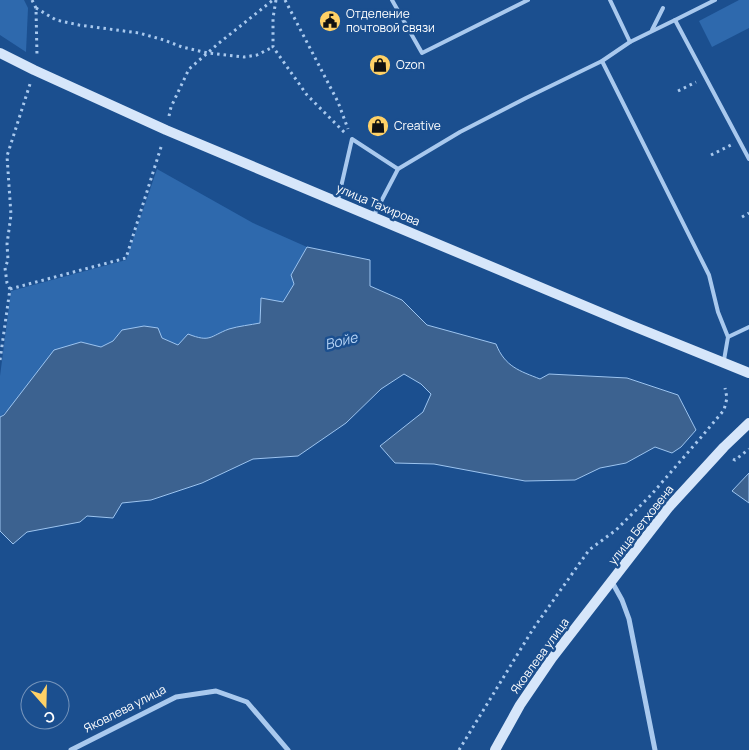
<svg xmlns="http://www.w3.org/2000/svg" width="749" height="750" font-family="Manrope,sans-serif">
<rect width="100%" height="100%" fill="#1b4f8f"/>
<g fill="#2e69ad">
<path d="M0 0H24L28 8 26 52 0 35Z"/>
<path d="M739 0H749V28L712 47 699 21Z"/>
<path d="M157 169 253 223 307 247 291 275 294 284 283 302 261 323 228 330 216 337 178 345 162 338 122 330 113 341 101 347 81 342 0 417V376L11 291 126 260Z"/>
</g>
<g fill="#3c6290" stroke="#9cc4f0">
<path d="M307 247 370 260V286L402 300 427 325 496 344C505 367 520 371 540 379L549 374 627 378 678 395 696 430 681 447 672 453 655 447 626 463 600 468 575 480 525 481 434 464 395 463 380 446 423 412 431 394 421 384 404 374 381 389 346 423 298 456 253 459 202 483 151 500 122 503 113 518 87 516 80 522 27 532 13 544 0 531V417L4 415 54 350 81 342 101 347 113 341 122 330 144 326 158 328 162 338 178 345 188 334C211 343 210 336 229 329 239 326 250 325 260 323L261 298 283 302 294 284 291 275Z"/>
<path d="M749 473V503L732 491Z"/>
</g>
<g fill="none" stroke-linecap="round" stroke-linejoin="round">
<g stroke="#a9c9ee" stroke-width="3" stroke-dasharray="2.5 4" stroke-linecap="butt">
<path d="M32 0 36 8 37 56"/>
<path d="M276 0 273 18V47L307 95 345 133"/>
<path d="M285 0 338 102 348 129"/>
<path d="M36 8 56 20 79 25 139 33 164 40 182 47 208 53 244 57 257 55 273 47"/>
<path d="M678 91 696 82"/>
<path d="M169 116 171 107 189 69 219 43 273 0"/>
<path d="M711 155 731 145"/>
<path d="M742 217 749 213"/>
<path d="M10 289 126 258 162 144"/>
<path d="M0 360 10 289 7 283 5 268 8 260 7 244 11 215 7 156 30 84"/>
<path d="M733 459 735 460 749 449"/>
<path d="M459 750 533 629 589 550 616 530 651 495 703 435 724 410 727 398 725 388"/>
</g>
<g stroke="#a9c9ee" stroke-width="4">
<path d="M392 0 422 53 528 0"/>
<path d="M610 0 630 42"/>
<path d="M675 20 715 0"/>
<path d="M652 30 663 8"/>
<path d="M602 61 709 275 718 312 728 337 724 360"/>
<path d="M338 200 352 139 398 169"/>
<path d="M374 215 398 169 460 132 526 98 602 61 630 42 675 20 749 159"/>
<path d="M728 337 749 327"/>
</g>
<g stroke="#a9c9ee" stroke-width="5">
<path d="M612 582 622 600 629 619 655 750"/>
<path d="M71 750 176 697 216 691 247 702 288 750"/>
</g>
<g stroke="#d6e6fa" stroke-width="10">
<path d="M0 53 34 70 166 130 628 324 749 373"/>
<path d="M495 750 520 705 552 658 669 507 724 447 749 423"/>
</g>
</g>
<defs>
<g id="civic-disc" transform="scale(1.125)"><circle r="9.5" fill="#ffd166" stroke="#1b4f8f"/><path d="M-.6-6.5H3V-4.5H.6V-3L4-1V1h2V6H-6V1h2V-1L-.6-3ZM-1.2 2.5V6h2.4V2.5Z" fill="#111"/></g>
<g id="shop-disc" transform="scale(1.125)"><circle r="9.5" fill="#ffd166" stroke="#1b4f8f"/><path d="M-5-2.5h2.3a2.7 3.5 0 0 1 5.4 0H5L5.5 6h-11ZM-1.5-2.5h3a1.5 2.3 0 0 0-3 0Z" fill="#111"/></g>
</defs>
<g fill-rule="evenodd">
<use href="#civic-disc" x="330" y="21"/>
<use href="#shop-disc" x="380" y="65"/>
<use href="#shop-disc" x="378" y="126"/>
</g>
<g text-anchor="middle" stroke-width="5" stroke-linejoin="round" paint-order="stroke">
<g font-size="12" fill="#fff" stroke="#1b4f8f" text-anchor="start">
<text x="346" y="18">Отделение<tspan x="346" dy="14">почтовой связи</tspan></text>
<text x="396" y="69">Ozon</text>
<text x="394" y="130">Creative</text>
</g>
<g font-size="12" fill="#fff" stroke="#1b4f8f">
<text transform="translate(378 205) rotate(23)" y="4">улица Тахирова</text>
<text transform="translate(641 525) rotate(-52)" y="4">улица Бетховена</text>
<text transform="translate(540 656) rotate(-54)" y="4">Яковлева улица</text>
<text transform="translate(125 709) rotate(-27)" y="4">Яковлева улица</text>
</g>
<g font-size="14" font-style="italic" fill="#b5d3f5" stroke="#1b4f8f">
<text transform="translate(341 341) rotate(-14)" y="5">Войе</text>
</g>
</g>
<g transform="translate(45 705) rotate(160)"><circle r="24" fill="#1b4f8f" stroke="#7695bc"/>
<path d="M0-4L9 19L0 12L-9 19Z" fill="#ffd166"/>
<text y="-8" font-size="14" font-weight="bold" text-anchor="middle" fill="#ffffff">С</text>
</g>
</svg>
